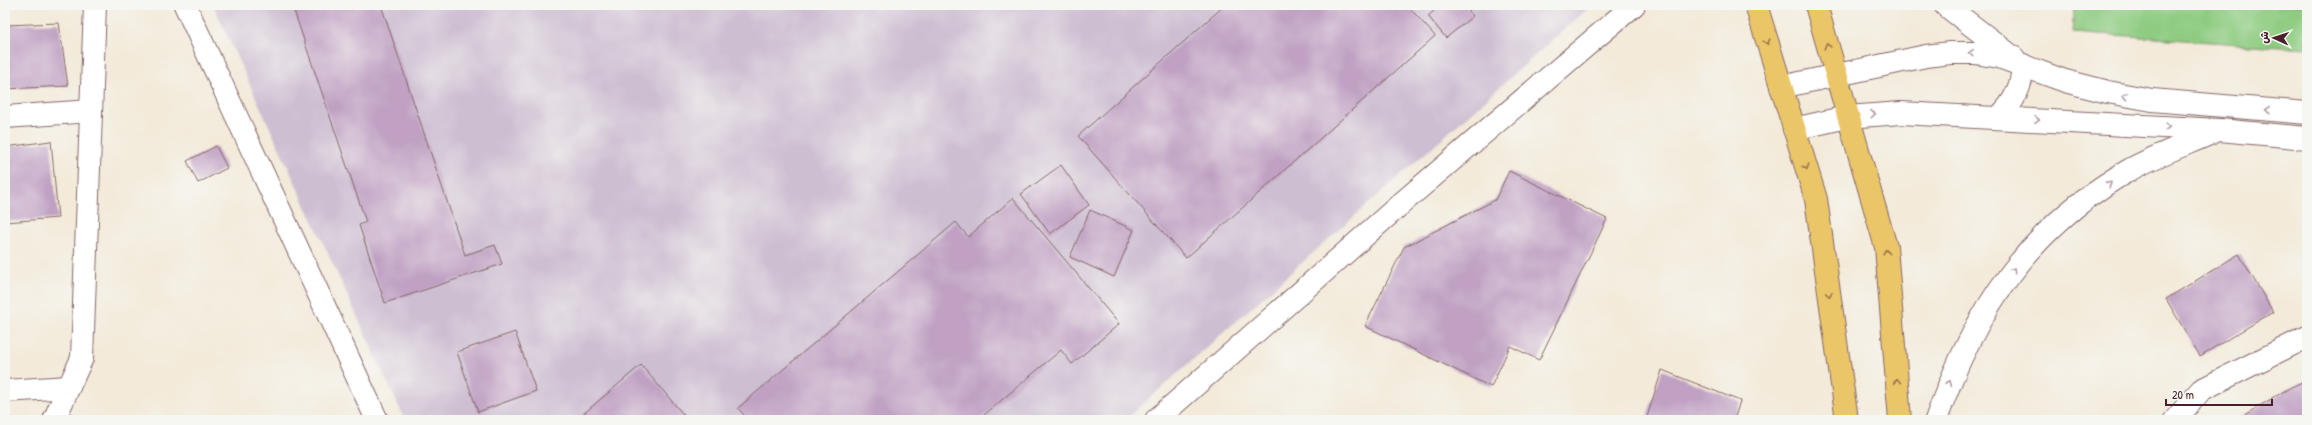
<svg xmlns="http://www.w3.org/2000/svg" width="2312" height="425" font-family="'Patrick Hand','Playpen Sans Arabic',sans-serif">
<rect width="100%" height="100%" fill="#f6f6f2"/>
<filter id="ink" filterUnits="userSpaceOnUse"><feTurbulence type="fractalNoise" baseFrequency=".025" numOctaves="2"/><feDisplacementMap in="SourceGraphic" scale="8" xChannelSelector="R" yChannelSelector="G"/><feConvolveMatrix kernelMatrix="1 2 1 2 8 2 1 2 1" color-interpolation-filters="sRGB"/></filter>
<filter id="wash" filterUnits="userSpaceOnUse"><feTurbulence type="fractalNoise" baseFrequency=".012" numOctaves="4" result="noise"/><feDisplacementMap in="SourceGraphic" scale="16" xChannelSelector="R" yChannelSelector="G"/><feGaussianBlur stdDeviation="0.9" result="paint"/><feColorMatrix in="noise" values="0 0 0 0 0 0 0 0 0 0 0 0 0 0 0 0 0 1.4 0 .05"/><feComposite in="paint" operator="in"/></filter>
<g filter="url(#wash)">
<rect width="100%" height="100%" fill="#f3ead9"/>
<path fill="#cdbed2" d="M213 5H1592L1125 420H405Z"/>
<path fill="#8fcc82" stroke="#6c7656" d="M2074 5H2307V49L2072 32Z"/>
<g id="blocks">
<g fill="#c0a0c3">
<path d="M292 5H381L465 255 495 245 502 264 385 303 359 225 366 222Z"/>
<path d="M1225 5H1407L1435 36 1186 258 1078 136Z"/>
<path d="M1441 5H1464L1473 16 1446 38 1428 16Z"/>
<path d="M59 23 68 86 5 89V25Z"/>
<path d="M51 141 58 218 5 222V147Z"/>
<path d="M216 146 227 168 198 183 187 161Z"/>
<path d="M1061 165 1089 205 1050 234 1021 194Z"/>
<path d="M1509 171 1607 219 1539 360 1510 346 1491 387 1365 326 1404 247 1495 200Z"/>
<path d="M1013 198 1119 324 1072 364 1061 350 978 420H748L738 408 956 222 968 237Z"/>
<path d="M1090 210 1134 230 1114 277 1070 257Z"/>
<path d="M2239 254 2273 312 2200 356 2166 299Z"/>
<path d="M515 332 536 391 478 412 457 352Z"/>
<path d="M641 365 688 420H576Z"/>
<path d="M1662 370 1740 401 1734 420H1646Z"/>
<path d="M2307 380V420H2236L2291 387Z"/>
</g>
</g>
</g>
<g filter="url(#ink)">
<use href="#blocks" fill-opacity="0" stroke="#856668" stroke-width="1"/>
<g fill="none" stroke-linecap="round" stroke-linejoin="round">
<g stroke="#856668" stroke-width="24">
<g id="street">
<path d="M185 5 377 420"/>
<path d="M1945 5 2014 58"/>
<path d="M1781 87 1926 56 1950 53H1975L1999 57 2065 81 2108 92 2152 100 2307 113"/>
<path d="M5 117 91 111"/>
<path d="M1998 118C2014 103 2022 87 2023 65"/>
<path d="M1794 129 1847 117 1901 113 2219 130 2307 138"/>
<path d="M5 391 69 387"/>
<path d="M54 420 82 358 95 5"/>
<path d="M1156 420 1403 202 1634 5"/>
<path d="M1936 420C1974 311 2029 227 2131 169 2157 155 2187 144 2214 132"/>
<path d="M2175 420 2201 390 2307 337"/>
</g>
</g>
<g stroke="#856668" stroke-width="24">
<g id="primary">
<path d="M1756 5 1816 199 1847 420"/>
<path d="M1816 5 1886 247 1900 420"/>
</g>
</g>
<use href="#street" stroke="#fff" stroke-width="22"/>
<use href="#primary" stroke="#ebc669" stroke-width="22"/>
</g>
<defs><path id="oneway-chevron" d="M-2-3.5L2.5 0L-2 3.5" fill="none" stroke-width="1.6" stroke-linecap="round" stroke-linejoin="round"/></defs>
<g stroke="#9a724a">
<use href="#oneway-chevron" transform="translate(1767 42) rotate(73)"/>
<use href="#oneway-chevron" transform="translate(1827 46) rotate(-106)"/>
<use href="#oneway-chevron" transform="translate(1806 167) rotate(73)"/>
<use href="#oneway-chevron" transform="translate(1886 252) rotate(-97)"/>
<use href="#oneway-chevron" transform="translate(1829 294) rotate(82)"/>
<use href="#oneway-chevron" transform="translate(1897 381) rotate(-95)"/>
</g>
<g stroke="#ae9aa0">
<use href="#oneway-chevron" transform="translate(1971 53) rotate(-177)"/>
<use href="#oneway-chevron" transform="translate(2125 96) rotate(-170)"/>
<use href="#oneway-chevron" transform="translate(2268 110) rotate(-175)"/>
<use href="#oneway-chevron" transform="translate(1873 114) rotate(-5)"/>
<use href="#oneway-chevron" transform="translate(2037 120) rotate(3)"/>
<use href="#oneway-chevron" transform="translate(2167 127) rotate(3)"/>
<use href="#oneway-chevron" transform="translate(2109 184) rotate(-33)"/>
<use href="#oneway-chevron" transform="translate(2013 270) rotate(-54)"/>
<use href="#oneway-chevron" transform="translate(1949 383) rotate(-67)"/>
</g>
</g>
<rect width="2312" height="425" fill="none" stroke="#f6f6f2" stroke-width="20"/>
<g transform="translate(2274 38) rotate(273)" stroke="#f6f6f2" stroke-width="3" paint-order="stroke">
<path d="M0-3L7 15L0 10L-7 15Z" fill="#4a1f2b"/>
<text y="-6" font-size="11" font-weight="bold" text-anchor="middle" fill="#4a1f2b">ش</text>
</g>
<path d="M2166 399v6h106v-6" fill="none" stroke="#4a1f2b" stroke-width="2"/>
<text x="2172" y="399" font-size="12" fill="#4a1f2b" stroke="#f6f6f2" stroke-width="3" paint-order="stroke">20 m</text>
</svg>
